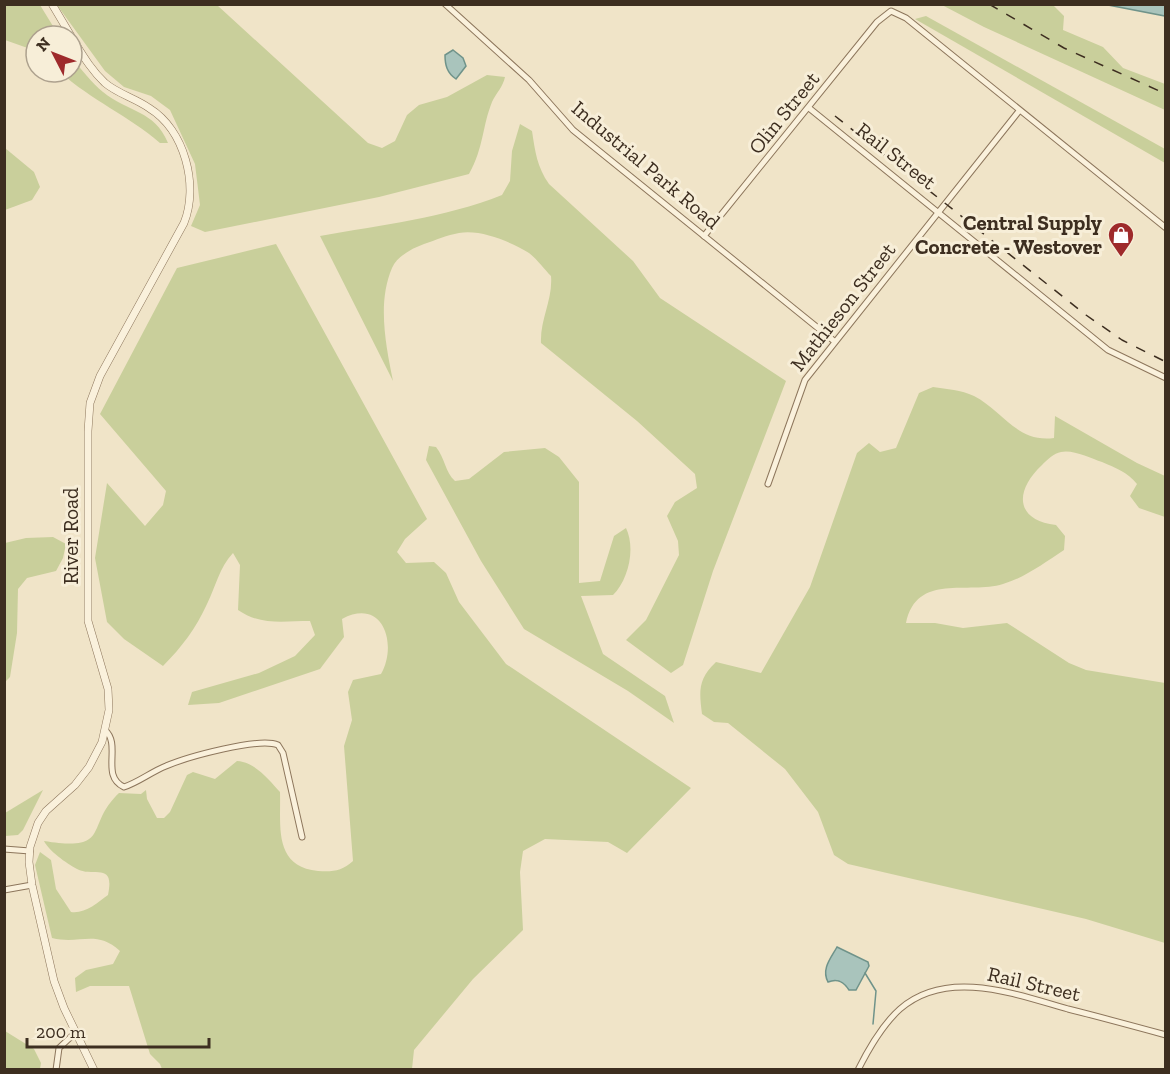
<svg xmlns="http://www.w3.org/2000/svg" width="1170" height="1074" font-family="'Zilla Slab',serif">
<rect width="100%" height="100%" fill="#f0e4c8"/>
<g fill="#c9cf9b">
<path d="M5 4 40 5 59 36H36V51L5 40Z"/>
<path d="M57 5H217L368 143 382 148 395 141 407 115 419 105 447 97 487 75 505 77C503 87 496 93 492 102 482 127 484 147 469 174L379 197 205 232 191 226 200 205 195 164 170 110 151 96 124 87 105 71Z"/>
<path d="M942 5H1053L1064 16 1063 30 1103 47 1123 68 1165 84V110L984 27Z"/>
<path d="M926 16 1165 149V163L915 19Z"/>
<path d="M72 58C81 69 92 83 103 92 127 112 155 110 168 143H160C129 116 91 100 60 72H72Z"/>
<path d="M520 124 532 131C535 151 537 167 549 184L633 261 660 298 786 381 713 571 683 665 671 673 626 640 646 620 679 555 678 541 667 516 675 502 697 488 695 474 637 421 541 343C540 319 553 300 551 276 544 269 537 259 529 253 511 242 481 229 459 233 447 235 436 240 424 244 413 248 397 256 392 268 377 303 386 346 393 381L320 236C381 225 444 218 502 195L510 181 512 151Z"/>
<path d="M5 148 34 172 40 187 32 200 5 210Z"/>
<path d="M276 244 427 519 405 539 397 552 406 563 434 562 446 573 459 602 506 664 691 788 627 853 608 842 545 839 523 851 520 872 523 930 473 979 414 1050 412 1069H162L160 1064 150 1054 129 986H90L76 992 75 978 86 970 113 964 120 951C96 929 80 945 52 938L35 865 40 852 51 860 56 889 71 912C85 914 97 903 108 895 115 861 94 878 77 869 66 863 49 851 44 841 113 852 84 826 119 793L141 794 146 790 147 799 157 818H164L170 812 187 775 193 772 215 779 237 761C255 762 269 780 280 792 281 826 273 866 318 871 333 872 342 871 353 861L344 746 352 720 348 692 353 680 381 674C398 644 383 597 342 619L344 637 320 669 219 703 188 705 192 692 259 673 295 656 315 635 310 621C284 621 261 626 238 610L240 565 233 553C219 568 216 586 207 604 196 628 182 647 163 666L124 639 107 622 95 558 107 483 145 526 163 505 166 491 100 414 177 268Z"/>
<path d="M933 387C947 389 961 390 974 396 1003 411 1017 443 1054 438L1055 416 1137 463 1165 476V517L1139 508 1130 496 1137 484C1127 472 1116 468 1102 462 1091 458 1072 449 1061 452 1054 453 1047 460 1042 465 1015 490 1014 520 1056 525L1065 536 1064 550C1044 563 1026 577 1003 584 968 595 917 572 906 623H935L963 628 1007 623 1069 663 1086 670 1165 683V943L1086 919 848 864 834 855 818 812 785 769 728 723 714 722 702 714C699 691 698 679 716 662L761 673 810 587 857 453 869 443 880 452 896 448 919 393Z"/>
<path d="M429 446 436 447C445 458 445 472 455 481L469 479 504 452 545 448 559 457 579 482V583L600 581 614 536 626 528C636 549 628 580 613 595L581 596 603 654 665 696 674 723 628 691 524 629 481 561 426 460Z"/>
<path d="M53 537 66 544 63 558 56 571 27 578 18 589 17 633 10 677 5 682V543L26 538Z"/>
<path d="M43 790 23 830 18 835 5 836V813Z"/>
<path d="M5 1031 34 1049 41 1063 40 1069H5Z"/>
</g>
<g fill="#a9c4bc" stroke="#6f938a" stroke-width="1.5">
<path d="M1108 5H1165V16Z"/>
<path d="M453 50 463 58 466 66 456 79C447 73 445 65 445 55Z"/>
<path d="M837 947 868 962 869 966 856 990H849C844 982 838 978 828 982 821 969 831 958 837 947Z"/>
</g>
<g fill="none" stroke-linecap="round" stroke-linejoin="round">
<path stroke="#6f938a" stroke-width="1.5" d="M865 973 876 991 873 1024"/>
<g stroke="#8d765c" stroke-width="7">
<g id="minor">
<path d="M445 4 529 80 573 130 834 341"/>
<path d="M809 108 1108 350 1166 378"/>
<path d="M704 236 877 22 891 11 906 18 1166 228"/>
<path d="M768 484 805 380 1019 111"/>
<path d="M105 730C122 745 100 776 124 787 139 782 151 772 166 766 187 757 259 737 278 745L283 753 302 837"/>
<path d="M4 849 30 851"/>
<path d="M4 890 32 885"/>
<path d="M56 1070 59 1048 75 1033"/>
<path d="M858 1070C869 1048 882 1025 900 1009 947 968 1015 994 1068 1009 1100 1017 1133 1026 1166 1035"/>
</g>
</g>
<g stroke="#8d765c" stroke-width="8">
<g id="tertiary">
<path d="M52 4 71 36"/>
<path d="M72 38C82 54 91 70 105 83 118 94 135 98 149 108 185 130 199 186 184 223L100 376 90 403 88 431V621L108 689 109 710 102 742 89 767 75 785 46 811 38 823 30 847 29 862 32 885 54 981 64 1008 94 1070"/>
</g>
</g>
<use href="#minor" stroke="#faf1dc" stroke-width="5"/>
<use href="#tertiary" stroke="#faf1dc" stroke-width="7"/>
<g stroke="#3d2e20" stroke-width="1.5" stroke-dasharray="10 10" stroke-linecap="butt">
<path d="M989 4 1064 48 1166 94"/>
<path d="M835 116 1086 315 1122 340 1166 362"/>
</g>
</g>
<defs>
<g id="shop-pin" transform="scale(1.35)"><path d="M0 17L-7.5 6A9.5 9.5 0 1 1 7.5 6Z" fill="#9e2a2b" stroke="#f7eed8"/><path d="M-5-2.5h2.3a2.7 3.5 0 0 1 5.4 0H5L5.5 6h-11ZM-1.5-2.5h3a1.5 2.3 0 0 0-3 0Z" fill="#fff"/></g>
</defs>
<g fill-rule="evenodd">
<use href="#shop-pin" x="1121" y="235"/>
</g>
<g text-anchor="middle" stroke-width="6" stroke-linejoin="round" paint-order="stroke">
<g font-size="21" fill="#3d2e20" stroke="#f7eed8">
<text transform="translate(784 113) rotate(-51)" y="7">Olin Street</text>
<text transform="translate(896 156) rotate(38)" y="7">Rail Street</text>
<text transform="translate(646 165) rotate(40)" y="7">Industrial Park Road</text>
<text transform="translate(843 307) rotate(-52)" y="7">Mathieson Street</text>
<text transform="translate(71 536) rotate(-90)" y="7">River Road</text>
<text transform="translate(1034 984) rotate(13)" y="7">Rail Street</text>
</g>
<g font-size="21" font-weight="bold" fill="#3d2e20" stroke="#f7eed8" text-anchor="end">
<text x="1102" y="230">Central Supply<tspan x="1102" dy="24">Concrete - Westover</tspan></text>
</g>
</g>
<rect width="1170" height="1074" fill="none" stroke="#3d2e20" stroke-width="12"/>
<g transform="translate(54 54) rotate(312)"><circle r="28" fill="#f7eed8" stroke="#ada18e" stroke-width="1.5"/>
<path d="M0-4.5L10 22L0 15L-10 22Z" fill="#9e2a2b"/>
<text y="-9" font-size="16" font-weight="bold" text-anchor="middle" fill="#3d2e20">N</text>
</g>
<path d="M27 1038v9h182v-9" fill="none" stroke="#3d2e20" stroke-width="3"/>
<text x="36" y="1038" font-size="18" fill="#3d2e20" stroke="#f7eed8" stroke-width="4.5" paint-order="stroke">200 m</text>
</svg>
